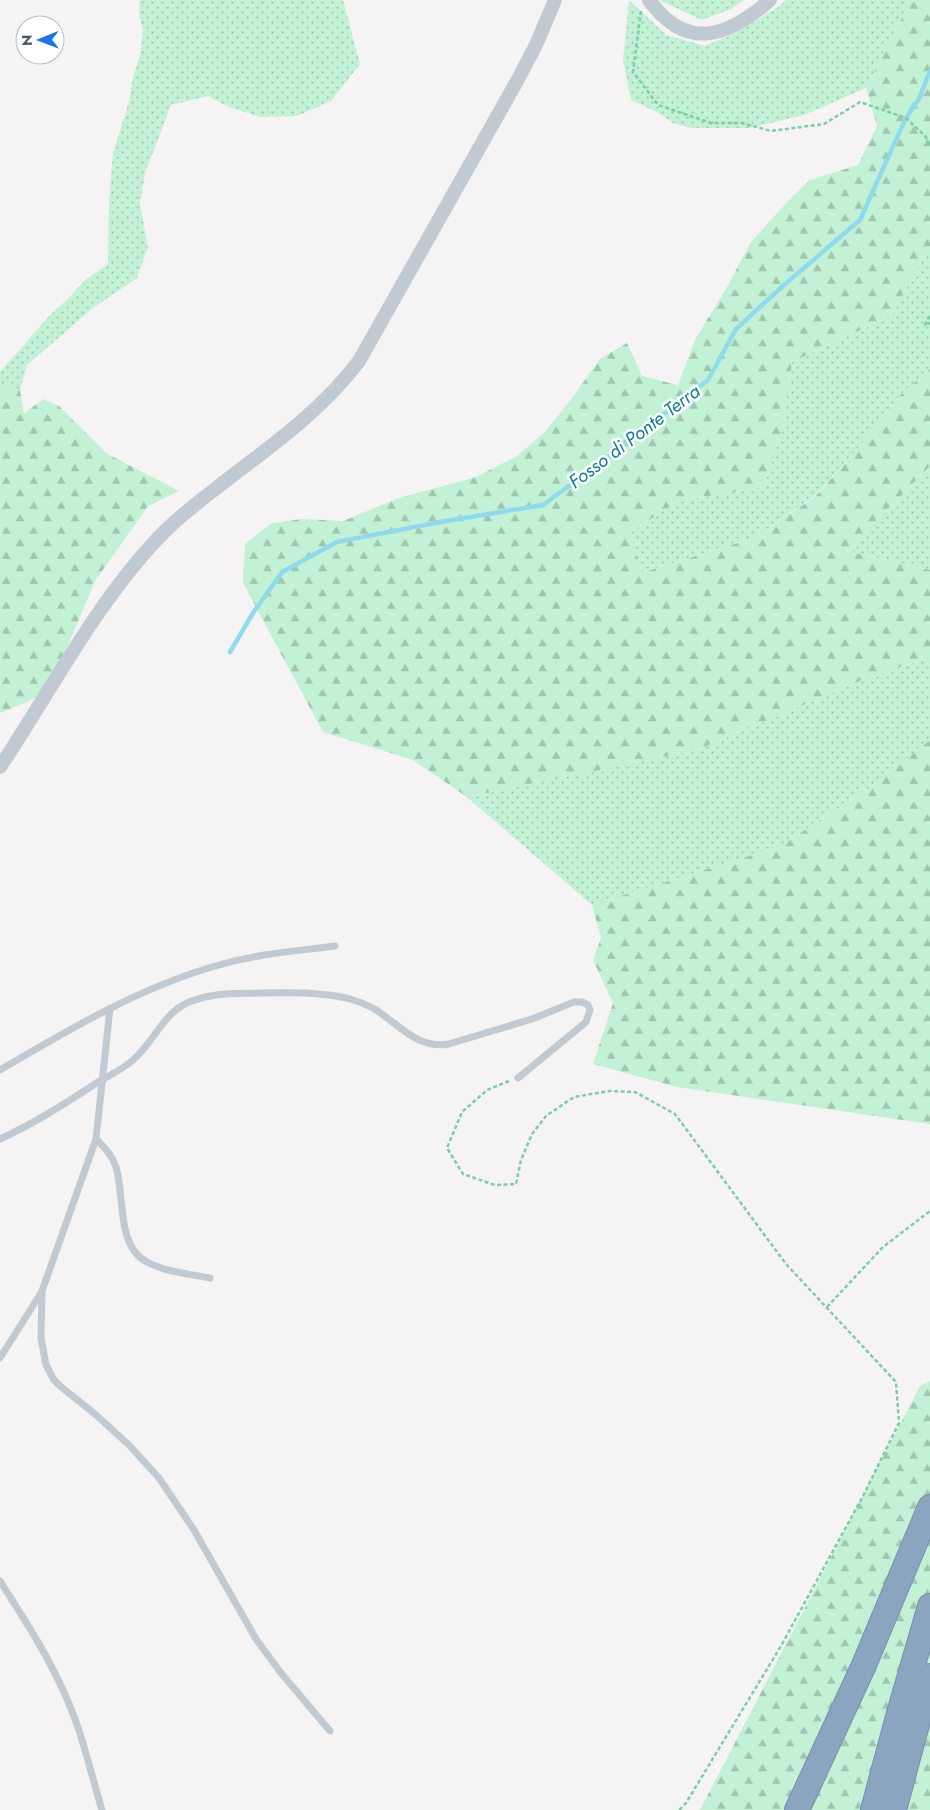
<svg xmlns="http://www.w3.org/2000/svg" width="930" height="1810" font-family="Jost,sans-serif">
<defs>
<pattern id="grass-dots" width="8" height="8" patternUnits="userSpaceOnUse" patternTransform="scale(1.25)"><rect width="8" height="8" fill="#c3f1d5"/><path d="M2 2h.1M6 6h.1" fill="none" stroke="#a0c6b0" stroke-width="1.8" stroke-linecap="round"/></pattern>
<pattern id="forest-firs" width="22" height="20" patternUnits="userSpaceOnUse" patternTransform="scale(1.25)"><rect width="22" height="20" fill="#c3f1d5"/><path d="M5 1l3.5 6h-7zM16 11l3.5 6h-7z" fill="#a0c6b0"/></pattern>
</defs>
<rect width="100%" height="100%" fill="#f5f3f3"/>
<g fill="url(#grass-dots)">
<path d="M140 0H343L360 64 331 101 297 116 261 117 229 107 208 96 171 105 145 173 140 204 148 247 137 278 93 308 27 365 20 390 0 382V372L50 315 67 300 84 281 108 264 109 202 113 153 129 102 133 78 140 55 143 31 139 13Z"/>
<path d="M629 0 666 35 705 46 737 32 778 7 786 0H911L866 88 804 115 749 128H691L673 123 657 112 631 100 623 60Z"/>
<path d="M659 0H744L731 9 702 20Z"/>
<path d="M930 246V369L899 396 864 441 816 495 754 538 640 573 631 532 678 501 764 487 782 430 792 362 891 316Z"/>
<path d="M930 466V570L847 551Z"/>
<path d="M930 657V740L875 784 781 846 592 905 467 797 697 750 862 680Z"/>
</g>
<g fill="url(#forest-firs)">
<path d="M911 0H930V246L891 316 792 362 782 430 764 487 678 501 631 532 641 573 754 538 816 496 864 441 899 396 930 369V466L847 551 930 570V657L862 680 697 750 467 797 413 760 323 732 243 583 245 544 272 523 302 519 343 521 399 498 476 477 517 456 545 432 572 398 600 359 627 343 642 376 678 385 696 338 726 289 751 242 789 200 810 180 858 165 877 126 866 88Z"/>
<path d="M0 382 20 390 24 414 43 399 59 406 106 453 179 491 148 506 95 581 48 693 0 713Z"/>
<path d="M930 740V1124L677 1087 593 1064 613 1003 593 960 601 938 592 905 781 846 875 784Z"/>
<path d="M930 1381V1810H700L920 1386Z"/>
</g>
<g fill="none" stroke-linecap="round" stroke-linejoin="round">
<path stroke="#90daee" stroke-width="4.5" d="M230 652 253 613 282 572 337 542 440 522 543 505 627 443 708 380 736 329 784 285 860 220 895 142 906 118 919 99 930 71"/>
<g stroke="#7690ad" stroke-width="26">
<g id="motorway">
<path d="M797 1810 864 1665 930 1507"/>
<path d="M873 1810 899 1713 930 1606"/>
<path d="M894 1810 930 1676"/>
</g>
</g>
<g stroke="#7ad0a6" stroke-width="2.5" stroke-dasharray="4 2.5" stroke-linecap="butt">
<path d="M641 11 633 72 658 105 711 123H742L771 131 824 124 860 102 906 118 926 137 930 145"/>
<path d="M930 316 925 325 930 323"/>
<path d="M509 1081 487 1090 462 1112 447 1148 463 1174 495 1185 516 1184 521 1160 532 1134 546 1116 574 1097 609 1091 635 1092 675 1114 786 1264 896 1382 899 1423 863 1496 781 1646 686 1803 679 1810"/>
<path d="M827 1307 883 1247 930 1211"/>
</g>
<g stroke="#c1cad2" stroke-width="7">
<path d="M110 1008 96 1139 42 1291 41 1338 46 1365 54 1380 60 1386 95 1414 129 1445 159 1478 194 1530 256 1639 281 1673 330 1731"/>
<path d="M0 1070C70 1029 140 987 219 965 256 954 296 951 335 946"/>
<path d="M0 1139C35 1123 66 1103 98 1082 110 1075 123 1069 133 1060 153 1043 163 1014 187 1003 211 992 236 994 262 993 281 993 300 992 318 994 337 995 356 999 373 1008 398 1023 417 1050 449 1044L532 1019 574 1002H582L588 1005 590 1010 586 1022 518 1078"/>
<path d="M96 1139C105 1148 112 1155 116 1167 125 1196 116 1246 147 1262 165 1272 190 1274 210 1278"/>
<path d="M0 1358 41 1293"/>
<path d="M0 1581C22 1616 46 1652 63 1690 81 1728 90 1770 102 1810"/>
</g>
<g stroke="#c1cad2" stroke-width="14">
<path d="M649 0C687 52 728 37 770 0"/>
<path d="M0 767C52 689 98 599 164 532 186 510 212 492 237 472 281 439 326 405 359 361L517 81 536 45 555 0"/>
</g>
<use href="#motorway" stroke="#8ba5c1" stroke-width="24"/>
</g>
<g text-anchor="middle" stroke-width="5" stroke-linejoin="round" paint-order="stroke">
<g font-size="19" font-style="italic" fill="#0c7c9b" stroke="#fff">
<text transform="translate(634 436) rotate(-37)" y="7">Fosso di Ponte Terra</text>
</g>
</g>
<g transform="translate(40 40) rotate(269)"><circle r="24" fill="#ffffff" stroke="#b7bbc0"/>
<path d="M0-4L9 19L0 12L-9 19Z" fill="#1a73e8"/>
<text y="-8" font-size="14" font-weight="bold" text-anchor="middle" fill="#4a5661">N</text>
</g>
</svg>
